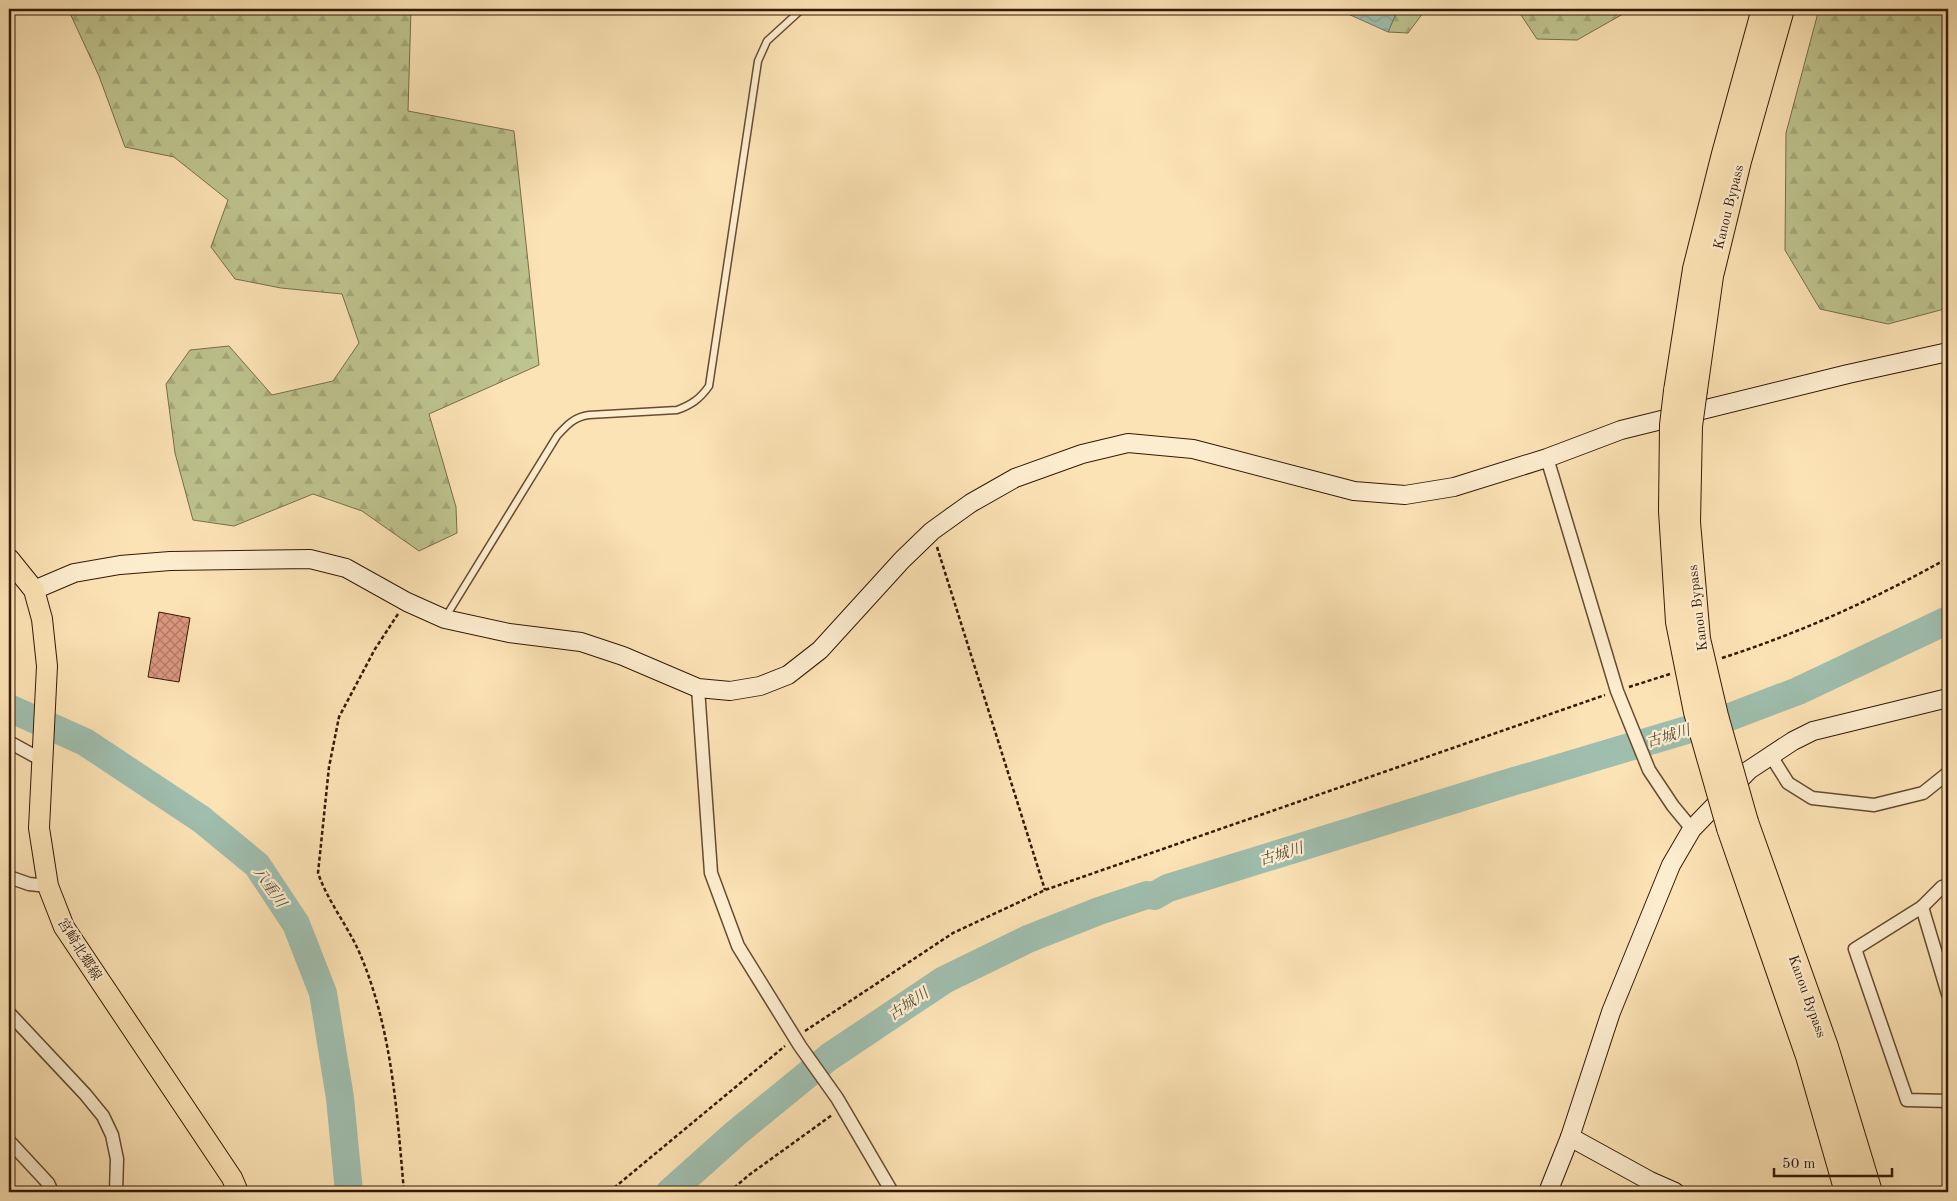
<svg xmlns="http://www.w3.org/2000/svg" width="1957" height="1201" font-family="'Old Standard TT','Noto Serif JP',serif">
<defs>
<pattern id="forest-firs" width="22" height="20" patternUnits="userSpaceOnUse" patternTransform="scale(1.25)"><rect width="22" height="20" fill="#bec48e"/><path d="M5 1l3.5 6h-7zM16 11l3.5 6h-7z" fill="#a4a879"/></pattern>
<pattern id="water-waves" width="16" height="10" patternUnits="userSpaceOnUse" patternTransform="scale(1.25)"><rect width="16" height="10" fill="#9fbeae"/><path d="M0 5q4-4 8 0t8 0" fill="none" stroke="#89a394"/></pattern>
<pattern id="building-cross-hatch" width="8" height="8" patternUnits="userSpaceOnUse" patternTransform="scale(1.25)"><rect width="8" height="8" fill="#dc977f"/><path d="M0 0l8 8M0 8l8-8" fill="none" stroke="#b37a66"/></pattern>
</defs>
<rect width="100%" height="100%" fill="#fce3b5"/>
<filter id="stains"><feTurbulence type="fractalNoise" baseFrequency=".004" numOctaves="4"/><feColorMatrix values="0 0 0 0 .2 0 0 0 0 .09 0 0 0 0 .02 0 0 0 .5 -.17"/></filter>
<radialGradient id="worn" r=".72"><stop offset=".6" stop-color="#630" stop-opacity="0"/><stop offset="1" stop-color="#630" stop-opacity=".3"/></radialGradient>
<g fill="url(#forest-firs)" stroke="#786e49">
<path d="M68 9H411L408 111 514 131 539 365 429 414 456 507 457 533 419 551 362 511 313 494 234 526 193 520 175 453 166 384 190 350 229 346 272 395 333 381 359 343 342 294 281 288 235 279 211 247 228 200 174 157 125 147 99 76Z"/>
<path d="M1398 9H1426L1408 33 1388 32Z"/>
<path d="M1517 9H1647L1623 14 1577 40 1537 39Z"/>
<path d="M1819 9H1948V308L1888 324 1820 309 1785 250 1786 133Z"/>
</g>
<path fill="url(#water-waves)" stroke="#747c6a" d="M1337 9H1398L1388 32Z"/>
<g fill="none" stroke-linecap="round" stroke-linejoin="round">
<g stroke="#9fbeae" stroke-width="28">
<path d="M9 708 85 742 201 819 257 865 296 924 323 993 340 1098 349 1192"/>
<path d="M670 1192 736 1133 829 1057 944 980 1028 939 1099 911 1147 895 1154 896 1168 888 1498 786 1727 718 1798 691 1948 620"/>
</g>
</g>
<path fill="url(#building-cross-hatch)" stroke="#331904" d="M159 612 190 618 179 682 148 677Z"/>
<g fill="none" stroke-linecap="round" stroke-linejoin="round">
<g stroke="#654c30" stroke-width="9">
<path id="lane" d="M445 618 557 436C567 425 574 417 589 415L677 410C691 405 700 399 709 386L758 61 767 41 802 9"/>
</g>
<g stroke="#654c30" stroke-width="15">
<g id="street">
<path d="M1547 458 1617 691 1649 770 1673 806 1692 829"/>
<path d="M698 688 711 873 738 946 800 1046 837 1098 892 1192"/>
<path d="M9 742 42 760"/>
<path d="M1771 756 1788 783 1812 798 1874 805 1923 793 1948 773"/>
<path d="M9 877 29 884 48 886"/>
<path d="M1948 885 1942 887 1922 907 1855 949 1907 1100 1948 1101"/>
<path d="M1922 907 1948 994"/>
<path d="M9 1013 85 1094 103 1116 112 1135 117 1159 116 1192"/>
<path d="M9 1141 48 1183 52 1192"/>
</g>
</g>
<g stroke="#331904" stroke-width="20">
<g id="secondary">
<path d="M34 590 74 573 120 565 170 561 310 559 346 568 407 602 445 619 509 633 581 642 623 656 698 688 730 691 760 686 788 675 820 650 902 560 932 531 971 503 1015 478 1082 454 1128 443 1193 449 1354 491 1405 495 1454 487 1547 458 1621 430 1848 374 1948 352"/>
<path d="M1570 1137 1650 1181 1675 1192"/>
<path d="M1548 1192 1570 1137 1611 1012 1671 865 1692 829 1749 770 1793 741 1813 731 1948 698"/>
</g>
</g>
<g stroke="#331904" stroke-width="22">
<path id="primary" d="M9 559 34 590 42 619 47 666 39 828 48 886 64 927 232 1178 238 1192"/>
</g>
<g stroke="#331904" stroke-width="26">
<g id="highway">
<path d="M1695 390 1711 276 1739 161 1782 9"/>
<path d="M1676 391 1695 269 1724 154 1764 9"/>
<path d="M1746 822 1826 1047 1870 1192"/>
<path d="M1729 828 1808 1056 1847 1192"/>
</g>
</g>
<g stroke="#331904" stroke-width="2.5" stroke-dasharray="4 2.5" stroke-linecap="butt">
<path d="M937 547 1045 890"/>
<path d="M398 614 375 649 339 717 329 767 318 873C328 902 348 926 360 954 392 1029 397 1112 404 1192"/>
<path d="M1722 658C1800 633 1877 598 1948 558"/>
<path d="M1629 687 1670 674"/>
<path d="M805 1031 953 933 1045 890 1605 695"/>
<path d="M609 1192 785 1046"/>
<path d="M729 1192 749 1175 832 1115"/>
</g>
<use href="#lane" stroke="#fdedcf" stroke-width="6"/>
<use href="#street" stroke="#fdedcf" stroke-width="12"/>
<use href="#secondary" stroke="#fdedcf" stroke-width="18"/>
<use href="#primary" stroke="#fce3b5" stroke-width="20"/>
<use href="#highway" stroke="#fce3b5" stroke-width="24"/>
<g stroke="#331904" stroke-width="26" stroke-linecap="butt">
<g id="highway-bridge">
<path d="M1695 390 1690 426 1688 522 1698 639 1716 716 1746 822"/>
<path d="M1676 391 1672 425 1671 511 1678 622 1696 712 1729 828"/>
</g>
</g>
<use href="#highway-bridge" stroke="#fce3b5" stroke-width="24"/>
</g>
<g text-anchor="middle" stroke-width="4.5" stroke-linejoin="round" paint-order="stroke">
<g font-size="14" fill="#331904" stroke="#fdedcf">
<text transform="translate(1728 207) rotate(-76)" y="5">Kanou Bypass</text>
<text transform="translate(1697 608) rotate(-97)" y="5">Kanou Bypass</text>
<text transform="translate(80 949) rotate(58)" y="5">宮崎北郷線</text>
<text transform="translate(1808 996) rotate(70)" y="5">Kanou Bypass</text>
</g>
<g font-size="15" font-style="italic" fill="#595340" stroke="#fdedcf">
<text transform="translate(1668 736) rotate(-17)" y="5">古城川</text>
<text transform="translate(1281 854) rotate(-17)" y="5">古城川</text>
<text transform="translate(270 887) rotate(55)" y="5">八重川</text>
<text transform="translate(908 1004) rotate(-34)" y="5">古城川</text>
</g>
</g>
<rect width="1957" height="1201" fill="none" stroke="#fce3b5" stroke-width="30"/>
<rect x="10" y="10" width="1937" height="1181" fill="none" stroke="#331904" stroke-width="2.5"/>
<rect x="15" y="15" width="1927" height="1171" fill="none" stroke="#331904"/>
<path d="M1774 1168v8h118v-8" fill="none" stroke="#331904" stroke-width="2.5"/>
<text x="1782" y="1168" font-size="15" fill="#331904" stroke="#fdedcf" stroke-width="4" paint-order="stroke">50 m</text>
<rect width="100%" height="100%" filter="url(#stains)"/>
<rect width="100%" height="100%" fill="url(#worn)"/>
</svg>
